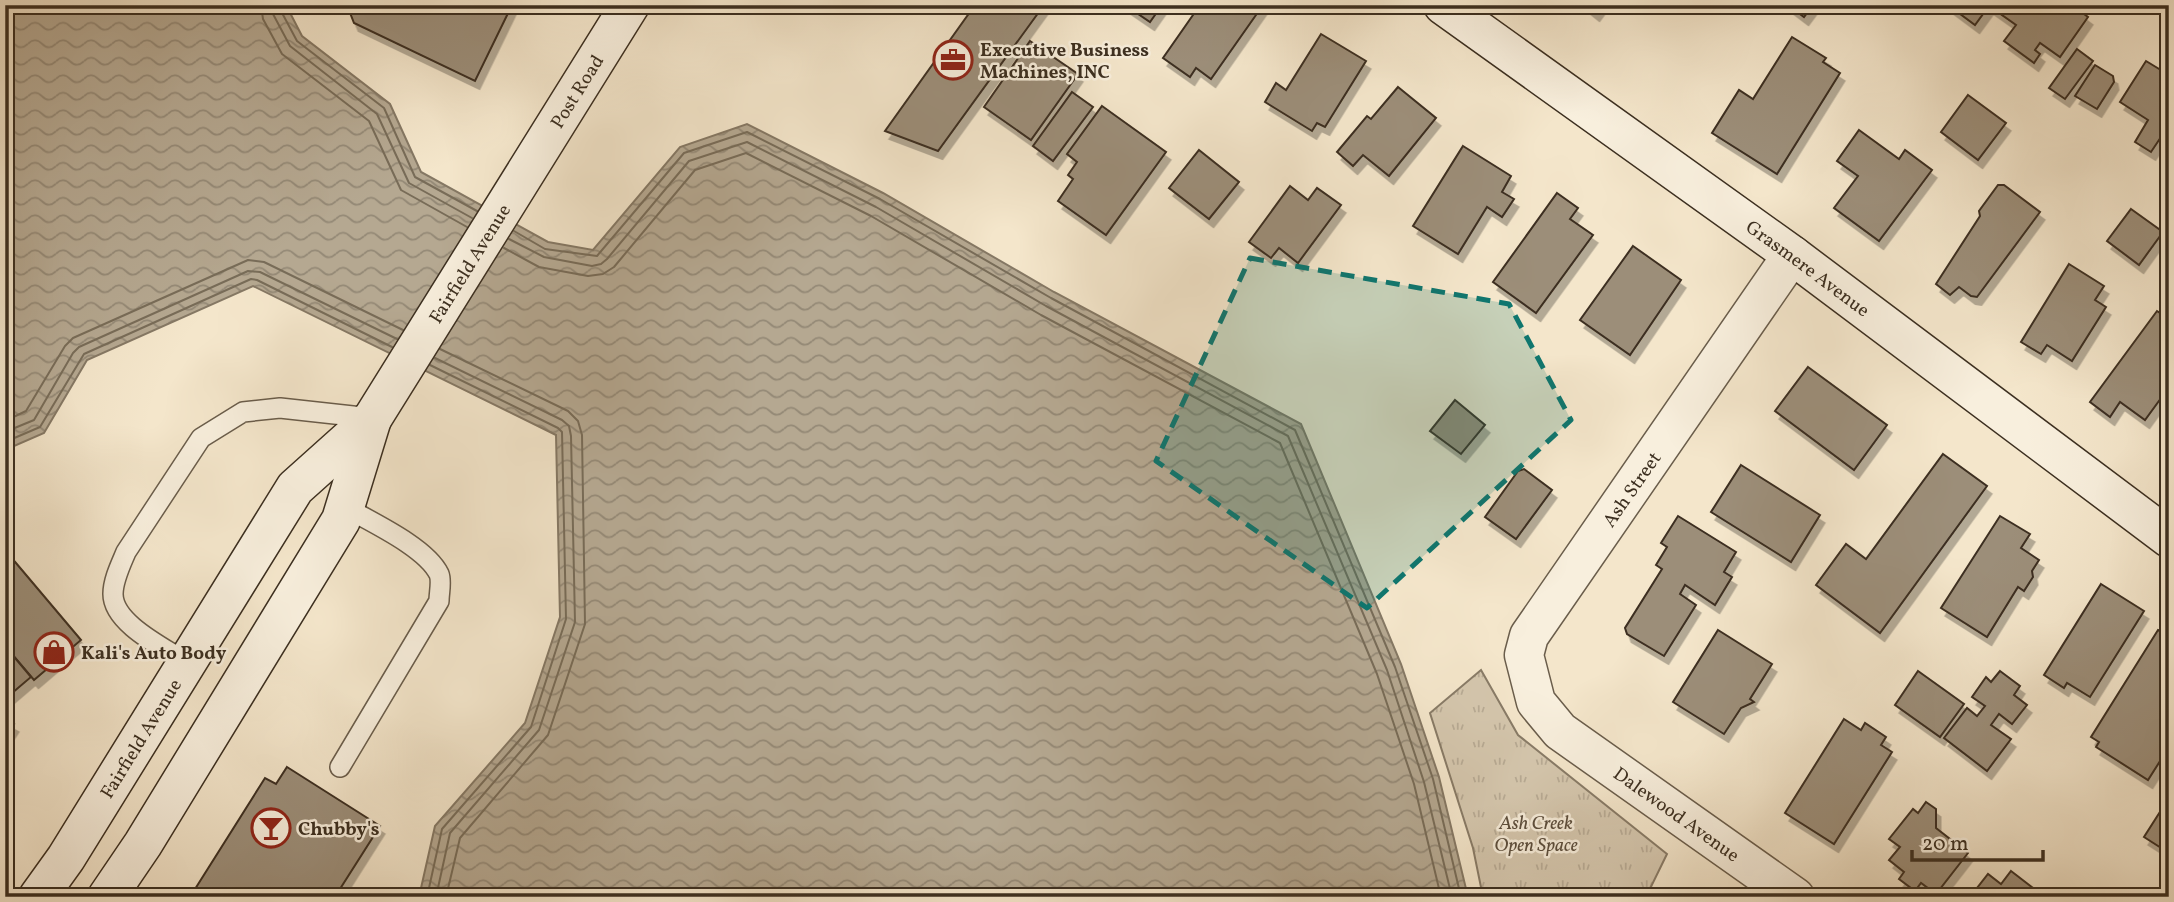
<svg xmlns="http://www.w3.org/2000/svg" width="2174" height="902" font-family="Vollkorn,serif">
<defs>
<pattern id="park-tufts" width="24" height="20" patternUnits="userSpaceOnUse" patternTransform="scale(1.75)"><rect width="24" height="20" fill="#d5c7ae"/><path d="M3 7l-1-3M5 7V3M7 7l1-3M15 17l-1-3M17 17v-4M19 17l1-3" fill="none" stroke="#b8ab95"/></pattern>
<pattern id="water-waves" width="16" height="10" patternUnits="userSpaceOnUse" patternTransform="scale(1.75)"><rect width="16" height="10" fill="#b5a891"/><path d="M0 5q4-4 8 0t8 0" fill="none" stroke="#948976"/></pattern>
<filter id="shadow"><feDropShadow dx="4.5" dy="8" stdDeviation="0" flood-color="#0004"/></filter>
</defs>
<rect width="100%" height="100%" fill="#f4e6cb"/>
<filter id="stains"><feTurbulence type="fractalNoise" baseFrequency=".00286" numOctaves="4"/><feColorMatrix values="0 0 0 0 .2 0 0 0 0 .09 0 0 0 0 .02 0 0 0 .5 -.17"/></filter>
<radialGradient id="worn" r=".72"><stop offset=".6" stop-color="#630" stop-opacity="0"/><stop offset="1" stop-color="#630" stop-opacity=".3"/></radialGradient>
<path fill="url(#park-tufts)" stroke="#887b67" stroke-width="2" d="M1481 670 1518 735 1667 854 1646 897H1483L1473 848 1430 713Z"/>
<path fill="url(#water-waves)" stroke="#857864" stroke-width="2" d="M5 5H286L302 36 390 104 421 172 548 242 593 250 680 147 747 124 883 193 1054 292 1301 424 1401 664 1439 777 1468 897H419L435 826 525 723 560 617 556 435 253 286 87 360 44 433 5 450Z"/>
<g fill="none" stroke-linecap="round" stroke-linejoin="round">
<g stroke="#786c58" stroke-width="2">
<path d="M261 5 263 19 282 54 369 121 401 190 467 227"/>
<path d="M271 5 273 14 290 46 377 114 409 183 472 218"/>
<path d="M280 5 281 11 297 41 384 108 415 177 477 211"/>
<path d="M514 231 545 249 597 256 684 153 747 132 880 199 1051 298 1295 430 1395 667 1433 779 1461 897"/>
<path d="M509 239 544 257 592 266 601 264 607 259 689 161 747 142 876 207 1046 306 1288 436 1387 670 1424 782 1452 897"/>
<path d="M504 248 539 267 588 276 603 274 614 267 695 170 746 153 871 216 1041 315 1280 443 1377 674 1414 784 1441 897"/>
<path d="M440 349 568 411 578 421 582 435 585 624 548 735 460 838 446 897"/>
<path d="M435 358 562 420 569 426 571 436 575 622 539 730 450 833 436 897"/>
<path d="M5 421 26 411 65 346 73 338 248 260 264 262 403 330"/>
<path d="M5 432 34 420 73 353 79 347 248 271 260 272 397 339"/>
<path d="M5 442 40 427 84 354 251 279 257 280 392 347"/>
<path d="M427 897 442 829 531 727 566 619 562 432 558 428 430 365"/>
</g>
</g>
<g fill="#9c8e79" stroke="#3c2f20" stroke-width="2" filter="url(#shadow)">
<path d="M347 5H512L475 81 354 23Z"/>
<path d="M975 5H1044L938 151 885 131Z"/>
<path d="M1125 5H1162L1150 22Z"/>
<path d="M1200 5H1263L1211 79 1196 68 1190 77 1163 58Z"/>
<path d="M1585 5H1601L1595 13Z"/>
<path d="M1788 5H1813L1804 17Z"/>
<path d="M1948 5H2072L2088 17 2060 57 2040 43 2035 50 2040 54 2034 63 2004 41 2016 25 1989 6 1975 25Z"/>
<path d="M1321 34 1366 61 1325 127 1317 123 1312 131 1265 102 1276 83 1286 90Z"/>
<path d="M1792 37 1826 58 1823 62 1840 73 1777 174 1712 133 1739 90 1753 99Z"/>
<path d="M1030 41 1078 74 1031 140 984 107Z"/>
<path d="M2077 49 2093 61 2065 99 2049 88Z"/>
<path d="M2146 61 2169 75V137L2163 134 2151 152 2135 142 2148 120 2120 102Z"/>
<path d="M2095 65 2113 76 2114 82 2097 109 2075 96Z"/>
<path d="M1398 87 1436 118 1389 176 1363 155 1353 166 1337 152 1367 116 1371 119Z"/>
<path d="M1072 92 1093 107 1053 161 1033 146Z"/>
<path d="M1968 95 2006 123 1978 160 1941 132Z"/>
<path d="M1102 106 1166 152 1106 235 1058 201 1073 179 1068 175 1077 162 1067 154Z"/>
<path d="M1859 130 1899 159 1905 150 1932 170 1879 241 1834 208 1858 176 1837 161Z"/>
<path d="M1463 146 1511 176 1502 192 1514 199 1502 217 1487 207 1458 254 1413 226Z"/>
<path d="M1199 150 1239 182 1209 219 1169 188Z"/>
<path d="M1998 185H2004L2040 212 1977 297 1971 296 1959 287 1950 295 1936 284 1980 216 1979 211Z"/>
<path d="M1290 186 1308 200 1317 188 1341 205 1298 263 1279 248 1271 258 1249 242Z"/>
<path d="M1557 193 1578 208 1570 219 1593 235 1536 313 1493 282Z"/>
<path d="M2131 209 2163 232 2139 265 2107 241Z"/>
<path d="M1633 246 1681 280 1630 355 1580 320Z"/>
<path d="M2069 264 2104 286 2095 300 2106 307 2072 361 2047 345 2041 354 2021 342Z"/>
<path d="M2157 311 2169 319V382L2164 388V394L2145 420 2120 402 2110 417 2090 402Z"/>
<path d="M1808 367 1887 425 1854 470 1775 411Z"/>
<path d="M1455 400 1485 425 1461 454 1430 431Z"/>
<path d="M1943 454 1987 486 1880 633 1816 585 1846 544 1866 559Z"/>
<path d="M1741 465 1820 515 1791 562 1711 512Z"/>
<path d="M1524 469 1552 490 1516 539 1485 517 1518 471Z"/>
<path d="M1678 516 1736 552 1724 572 1732 577 1715 605 1685 585 1680 594 1696 605 1664 656 1627 634 1625 628 1662 569 1656 565 1667 547 1661 543Z"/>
<path d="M2000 516 2030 534 2021 548 2039 560 2032 571 2033 577 2024 591 2018 587 1987 637 1941 608Z"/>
<path d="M5 550 81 640 34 680 5 646Z"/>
<path d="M2101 584 2144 611 2090 697 2067 683 2064 688 2044 675Z"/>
<path d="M1718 630 1772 664 1750 699 1754 702 1741 708 1724 734 1673 702Z"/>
<path d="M2158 630 2169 636V747L2148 780 2096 747 2099 742 2091 737Z"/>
<path d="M5 646 31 677 5 699Z"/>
<path d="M1918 671 1964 704 1940 737 1895 705Z"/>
<path d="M2000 671 2020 686 2014 695 2027 705 2012 724 1999 714 1991 725 2011 739 1987 771 1944 738 1967 708 1977 716 1985 706 1972 697 1986 677 1991 682Z"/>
<path d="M5 719 14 724 5 738Z"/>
<path d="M1844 719 1861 730 1865 723 1886 737 1881 745 1892 752 1834 844 1785 813Z"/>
<path d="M287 767 380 826 340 889 353 897H190L265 778 276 784Z"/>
<path d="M1926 802 1936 809V828L1968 853 1936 894 1921 883 1915 891 1899 879 1904 872 1889 860 1900 847 1889 839 1913 809 1918 813Z"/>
<path d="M2165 804 2169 806V853L2144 837Z"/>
<path d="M2011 871 2037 891V897H1970L1988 874 2001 884Z"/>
</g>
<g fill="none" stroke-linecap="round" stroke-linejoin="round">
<g stroke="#6a5d4b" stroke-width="22">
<g id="lane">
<path d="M187 663C165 648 113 624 113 594 113 580 121 564 126 552L201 438 243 412 280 408 371 418"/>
<path d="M340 767 439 601C439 593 442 581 439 574 426 547 371 522 345 507"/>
</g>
</g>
<g stroke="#6a5d4b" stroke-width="41">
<g id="street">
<path id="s1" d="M1792 255 1529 636 1524 655 1536 702 1560 731 1795 897"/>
</g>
</g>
<g stroke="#3c2f20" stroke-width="41">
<g id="secondary">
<path id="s2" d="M1443 5 1792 255 2169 538"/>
<path id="s3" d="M38 897 66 858 295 488 372 419 630 5"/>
<path d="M107 897 143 844 341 520 372 419"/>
</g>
</g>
<use href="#lane" stroke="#f8efdd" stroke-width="19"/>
<use href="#street" stroke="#f8efdd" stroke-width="38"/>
<use href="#secondary" stroke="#f8efdd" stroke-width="38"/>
</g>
<path fill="#0f766e" fill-opacity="0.2" stroke="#0f766e" stroke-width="5" stroke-dasharray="14 9" stroke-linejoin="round" d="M1250 258 1509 304 1571 420 1367 608 1156 461Z"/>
<defs>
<g id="office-ring" transform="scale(2.0125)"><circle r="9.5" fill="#f8efdd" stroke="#8f2418" stroke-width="1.5"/><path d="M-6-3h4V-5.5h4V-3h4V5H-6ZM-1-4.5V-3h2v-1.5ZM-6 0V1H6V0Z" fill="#8f2418"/></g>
<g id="shop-ring" transform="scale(2.0125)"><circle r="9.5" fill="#f8efdd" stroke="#8f2418" stroke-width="1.5"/><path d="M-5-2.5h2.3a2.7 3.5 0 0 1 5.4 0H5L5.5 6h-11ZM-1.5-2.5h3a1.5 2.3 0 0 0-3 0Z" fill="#8f2418"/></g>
<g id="bar-ring" transform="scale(2.0125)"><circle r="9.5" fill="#f8efdd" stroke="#8f2418" stroke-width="1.5"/><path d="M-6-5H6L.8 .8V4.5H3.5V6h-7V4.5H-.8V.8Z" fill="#8f2418"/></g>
</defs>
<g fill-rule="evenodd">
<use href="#office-ring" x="953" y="60"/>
<use href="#shop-ring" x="54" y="652"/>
<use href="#bar-ring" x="271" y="828"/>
</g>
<g text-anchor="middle" stroke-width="5" stroke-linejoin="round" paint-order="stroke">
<g font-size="19" font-weight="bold" fill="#3c2f20" stroke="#f8efdd" text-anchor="start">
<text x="980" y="56">Executive Business<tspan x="980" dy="22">Machines, INC</tspan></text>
<text x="81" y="659">Kali's Auto Body</text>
<text x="298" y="835">Chubby's</text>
</g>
<g font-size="19" fill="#3c2f20" stroke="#f8efdd">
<text dy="7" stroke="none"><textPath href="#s3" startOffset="973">Post Road</textPath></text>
<text dy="7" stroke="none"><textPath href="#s3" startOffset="770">Fairfield Avenue</textPath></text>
<text dy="7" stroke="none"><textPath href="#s2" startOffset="450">Grasmere Avenue</textPath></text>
<text transform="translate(1631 489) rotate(-55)" y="7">Ash Street</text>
<text dy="7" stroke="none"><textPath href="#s3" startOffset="189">Fairfield Avenue</textPath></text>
<text dy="7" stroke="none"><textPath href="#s1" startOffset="712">Dalewood Avenue</textPath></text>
</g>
<g font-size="19" font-style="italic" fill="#5b4d3c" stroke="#f8efdd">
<text x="1536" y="829">Ash Creek<tspan x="1536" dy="22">Open Space</tspan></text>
</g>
</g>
<rect width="2174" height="902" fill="none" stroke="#f4e6cb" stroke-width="28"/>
<rect x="7" y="7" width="2160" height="888" fill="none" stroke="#3c2f20" stroke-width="3.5"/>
<rect x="14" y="14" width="2146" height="874" fill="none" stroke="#3c2f20" stroke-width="2"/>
<path d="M1912 850v10h131v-10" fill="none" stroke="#3c2f20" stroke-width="3.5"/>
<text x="1922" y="850" font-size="21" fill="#3c2f20" stroke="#f8efdd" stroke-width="5" paint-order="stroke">20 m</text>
<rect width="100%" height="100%" filter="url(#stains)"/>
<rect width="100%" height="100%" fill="url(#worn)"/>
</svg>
